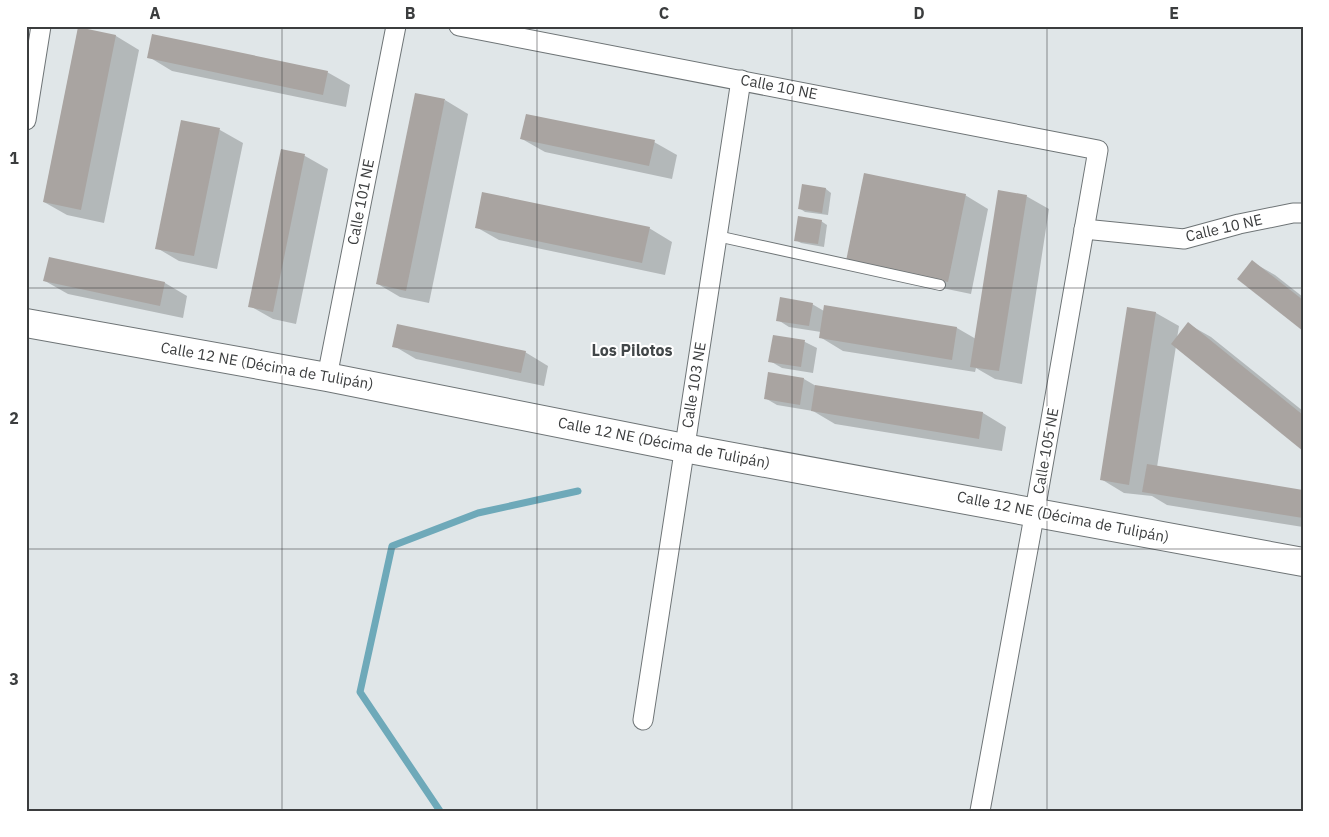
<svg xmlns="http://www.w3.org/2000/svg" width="1329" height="837" font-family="'IBM Plex Sans',sans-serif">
<rect width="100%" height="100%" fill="#e0e6e8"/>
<g fill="#0003">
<path d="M79 29 116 36 139 50 104 223 67 215 44 202Z"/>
<path d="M149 57 327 72 350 85 346 107 172 71Z"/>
<path d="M445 100 468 114 429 303 400 297 378 284Z"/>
<path d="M182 122 220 130 243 143 217 269 179 261 157 248Z"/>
<path d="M522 139 654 142 677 155 672 179 545 152Z"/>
<path d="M282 151 305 156 328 169 296 324 273 319 250 306Z"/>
<path d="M803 186 826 189 831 193 828 215 805 212 799 208Z"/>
<path d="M965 195 988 209 971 294 870 273Z"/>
<path d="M1026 196 1049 209 1022 384 995 379 976 368 975 372 843 351 820 337 821 332 789 327 778 320 812 304 824 311 825 306 957 328 976 339Z"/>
<path d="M821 221 827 225 824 247 801 243 796 240Z"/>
<path d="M476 227 649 228 672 242 665 275 499 240Z"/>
<path d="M1252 262 1275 275 1303 297V330Z"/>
<path d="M45 281 165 283 187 296 183 318 68 294Z"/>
<path d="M1128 308 1156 313 1179 326 1177 338 1188 324 1211 337 1303 411V449L1176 346 1157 467 1303 491V527L1167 505 1152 496 1124 493 1101 479Z"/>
<path d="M774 336 805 342 817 348 813 373 782 368 770 361Z"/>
<path d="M394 346 525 352 548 366 544 386 416 359Z"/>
<path d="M804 379 816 386 983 413 1006 427 1002 451 835 424 813 411 777 405 765 398Z"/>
</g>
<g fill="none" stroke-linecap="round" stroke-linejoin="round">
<path stroke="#6ea9b9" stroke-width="7" d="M440 811 360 692 392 546 478 513 578 491"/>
</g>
<g fill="#a9a4a1">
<path d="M78 27 116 35 81 210 43 202Z"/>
<path d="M152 34 328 71 323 95 147 58Z"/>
<path d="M415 93 445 99 406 291 376 284Z"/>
<path d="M526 114 655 140 649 166 520 139Z"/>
<path d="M181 120 220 128 194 256 155 249Z"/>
<path d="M281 149 305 154 273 312 248 307Z"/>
<path d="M864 173 966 194 948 282 846 261Z"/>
<path d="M802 184 826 188 822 213 798 209Z"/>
<path d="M998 190 1027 195 999 371 970 367Z"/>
<path d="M482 192 650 227 642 263 475 228Z"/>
<path d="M798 216 822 220 818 244 794 241Z"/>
<path d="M49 257 165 282 160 306 43 281Z"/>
<path d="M1252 260 1303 300V331L1237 279Z"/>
<path d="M780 297 813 303 809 326 776 321Z"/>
<path d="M824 305 957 327 952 360 819 338Z"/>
<path d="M1127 307 1156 312 1129 485 1100 480Z"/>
<path d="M1188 322 1303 415V451L1171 344Z"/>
<path d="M397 324 526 351 521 373 392 347Z"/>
<path d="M773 335 805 340 801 367 768 362Z"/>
<path d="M768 372 804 378 800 405 764 399Z"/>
<path d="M815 385 983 412 979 439 811 411Z"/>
<path d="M1147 464 1303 490V518L1142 492Z"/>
</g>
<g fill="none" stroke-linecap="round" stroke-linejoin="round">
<g stroke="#6e7476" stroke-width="12">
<path id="lane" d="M717 236 940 285"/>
</g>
<g stroke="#6e7476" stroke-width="21">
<g id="street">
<path d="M459 26 1098 150 1035 511 980 811"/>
<path d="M26 120 41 26"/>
<path d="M1084 229 1184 239 1239 224 1293 213H1303"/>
<path d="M327 377 396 26"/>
<path d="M643 720 741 80"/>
</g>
</g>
<g stroke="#6e7476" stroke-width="30">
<path id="secondary" d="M26 323 327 377 684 448 1303 562"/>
</g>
<use href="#lane" stroke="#fff" stroke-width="10"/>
<use href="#street" stroke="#fff" stroke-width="19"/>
<use href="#secondary" stroke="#fff" stroke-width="28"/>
</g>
<path fill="none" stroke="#3b3d3e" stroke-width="1" stroke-opacity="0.55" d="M282 26V811M537 26V811M792 26V811M1047 26V811M26 288H1303M26 549H1303"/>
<g text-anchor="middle" stroke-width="4" stroke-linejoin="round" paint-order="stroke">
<g font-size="15" fill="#3b3d3e" stroke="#fff">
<text transform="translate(779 87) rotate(11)" y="5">Calle 10 NE</text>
<text transform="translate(361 202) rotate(-79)" y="5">Calle 101 NE</text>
<text transform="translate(1224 228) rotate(-13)" y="5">Calle 10 NE</text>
<text transform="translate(267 366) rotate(10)" y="5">Calle 12 NE (Décima de Tulipán)</text>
<text transform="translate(694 385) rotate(-81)" y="5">Calle 103 NE</text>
<text transform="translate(664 443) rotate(11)" y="5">Calle 12 NE (Décima de Tulipán)</text>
<text transform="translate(1046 451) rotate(-80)" y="5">Calle 105 NE</text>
<text transform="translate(1063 517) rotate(11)" y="5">Calle 12 NE (Décima de Tulipán)</text>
</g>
<g font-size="16" font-weight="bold" fill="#424749" stroke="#fff">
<text x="632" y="356">Los Pilotos</text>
</g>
</g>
<rect width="1329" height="837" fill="none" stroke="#ffffff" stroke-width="55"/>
<rect x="28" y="28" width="1274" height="782" fill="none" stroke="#3b3d3e" stroke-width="2"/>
<g font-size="16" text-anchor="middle" font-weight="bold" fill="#3b3d3e">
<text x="155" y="19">A</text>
<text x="410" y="19">B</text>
<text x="664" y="19">C</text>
<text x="919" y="19">D</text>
<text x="1174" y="19">E</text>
<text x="14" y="164">1</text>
<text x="14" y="424">2</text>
<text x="14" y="685">3</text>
</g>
</svg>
